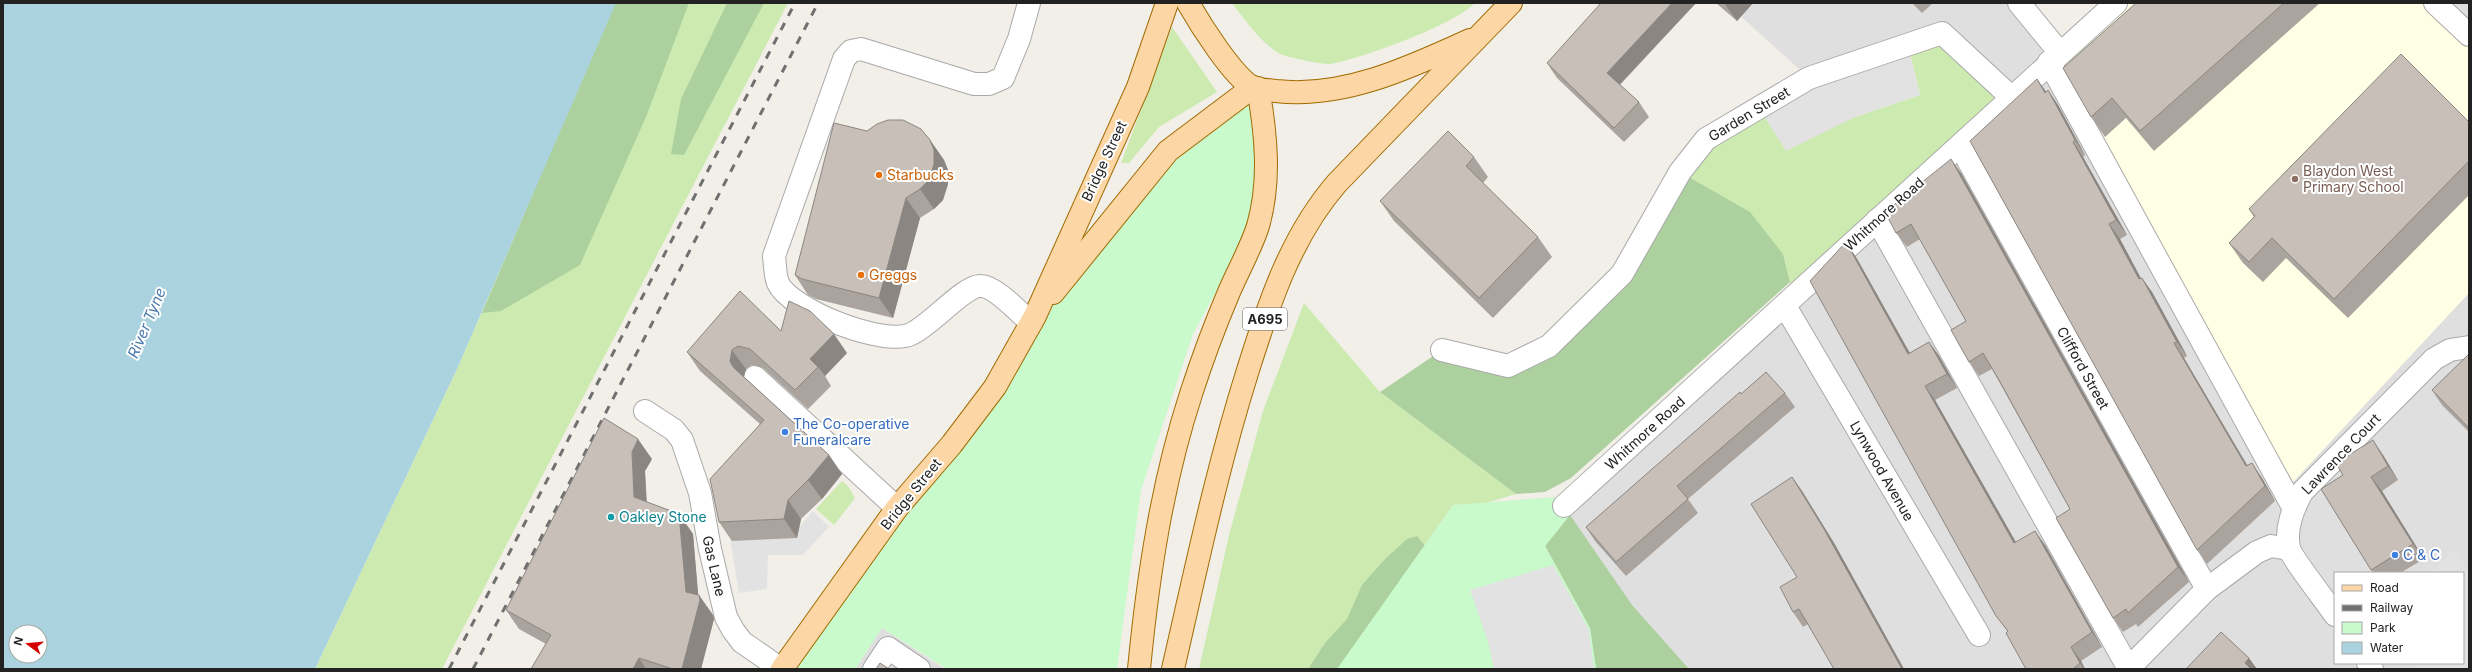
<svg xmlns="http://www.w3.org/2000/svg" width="2472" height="672" font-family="Inter,sans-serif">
<rect width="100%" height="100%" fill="#f2efe9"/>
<g fill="#e0dfdf" fill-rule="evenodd">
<path d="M1726 3H2017L2060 53 2116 3H2469V669H1337L1453 505 1558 497 1877 220 1942 33 1809 78ZM2335 573H2463V663H2335Z"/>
<path d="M882 628 945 669H855Z"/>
</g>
<path fill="#ffffe5" d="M2128 3H2422L2469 47V293L2293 482 2056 64Z"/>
<g fill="#cdebb0">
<path d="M616 3H788L442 669H315L457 369Z"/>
<path d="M1232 3H1475C1454 25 1363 58 1331 64 1324 65 1286 57 1280 54 1261 43 1245 20 1232 3Z"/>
<path d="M1172 27 1217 92 1159 127 1129 163H1121Z"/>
<path d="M1942 33 2012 98 1800 291 1790 282 1783 254 1680 172 1759 108 1855 117 1920 95 1908 45Z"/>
<path d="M1304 303 1380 392 1516 494 1486 503 1453 505 1337 669H1199L1229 535 1263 411Z"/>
<path d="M842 481 848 486 855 498 834 525 816 509Z"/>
</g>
<g fill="#add19e">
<path d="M614 3H689L646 117 580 265 501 311 482 313Z"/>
<path d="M727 3H764L684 155 671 154 681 99Z"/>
<path d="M1680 172 1750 212 1783 254 1790 282 1571 478 1545 492 1516 494 1380 392 1442 350 1508 366 1622 274Z"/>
<path d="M1570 515 1632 605 1689 669H1596L1590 628 1545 546Z"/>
<path d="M1417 536 1435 558 1408 669H1308L1325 643 1347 619 1362 585 1385 559 1407 539Z"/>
</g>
<g fill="#c8facc">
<path d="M1255 85 1277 149 1275 183 1193 334 1141 490 1117 669H947L882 628 855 669H782L1042 310 1168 151Z"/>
<path d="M1558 497 1570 515 1545 546 1590 628 1596 669H1337L1453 505Z"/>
</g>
<g fill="#e2e2e2">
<path d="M1908 45 1920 95 1855 117 1786 151 1759 108Z"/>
<path d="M813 511 829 527 803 555H768L767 589 739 593 730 538 791 537Z"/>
<path d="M2453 550 2469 571V665L2465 669H2420L2416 663H2463V573H2431Z"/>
<path d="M1553 565 1589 630 1594 669H1494L1488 642 1470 590Z"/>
</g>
<path fill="#aad3df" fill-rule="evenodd" d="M3 3H616L457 369 315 669H3ZM16 632H40V656H16Z"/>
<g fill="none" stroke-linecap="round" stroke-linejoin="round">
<g stroke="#a9a9a9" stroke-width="24">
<g id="minor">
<path d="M1029 3 1019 39 1003 78 989 84H974L861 49 851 51 844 59 774 256C775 264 775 276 778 283 790 310 884 347 911 334 930 326 964 286 980 286 994 285 1020 313 1031 323"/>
<path d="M2019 3 2060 53"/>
<path d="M2435 3 2469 35"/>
<path d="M2049 62 2293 507"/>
<path d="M1960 146 2207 589"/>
<path d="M1877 220 2129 669"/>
<path d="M1785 306 1979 635"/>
<path d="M1442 350 1508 366 1549 346 1622 274 1680 172 1706 139 1809 78 1942 33 2012 98"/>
<path d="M755 377 897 508"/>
<path d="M645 411 674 430 682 440 700 493 710 549 726 617 733 630 742 642 781 669"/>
<path d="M1564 506 2116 3"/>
<path d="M2335 615C2327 603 2291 557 2289 548 2285 528 2293 509 2302 492L2434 359 2450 350 2469 347"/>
<path d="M2368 663 2372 669"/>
<path d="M874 669 888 648 919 669"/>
<path d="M2128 669 2207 589 2257 552 2271 546 2289 549"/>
</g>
</g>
<g stroke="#a06b00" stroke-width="24">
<g id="major">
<path d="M1188 3C1200 24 1232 75 1252 87 1258 90 1269 90 1276 91 1343 99 1411 67 1470 40"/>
<path d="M1053 293 1168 151 1253 87"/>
<path d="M782 669 897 508 952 444 995 387 1035 316 1138 87 1167 3"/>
<path d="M1139 669C1148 576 1162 483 1191 394 1202 360 1215 325 1229 292 1238 271 1251 248 1258 226 1271 181 1266 133 1258 88"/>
<path d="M1173 669C1196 569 1217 468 1248 370 1269 303 1291 236 1337 183L1511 3"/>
</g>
</g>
<use href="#minor" stroke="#fff" stroke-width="22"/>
<use href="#major" stroke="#fcd6a4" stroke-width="22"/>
<g stroke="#707070" stroke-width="3" stroke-dasharray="8 8" stroke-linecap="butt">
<path d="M449 669 795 3"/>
<path d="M473 669 818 3"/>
</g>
</g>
<g fill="#aba49e">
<path d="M1696 3 1620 85 1639 102 1649 117 1624 142 1557 78 1547 63Z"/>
<path d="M1716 3H1753L1737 21Z"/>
<path d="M1912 3H1933L1922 13Z"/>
<path d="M2136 3H2320L2154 151 2126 118 2105 137 2091 117Z"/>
<path d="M2037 79 2046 92 2048 90 2058 105 2085 155 2083 157 2127 235 2120 239 2141 278 2152 292 2187 356 2184 358 2248 466 2262 478 2275 501 2207 564 2197 550Z"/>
<path d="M2469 122V195L2348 318 2286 258 2263 282 2243 263 2229 243 2254 217 2249 209Z"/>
<path d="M867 131 930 140 944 160 948 170V184L943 200 934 209 920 218 893 318 816 299 808 295 795 275Z"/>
<path d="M1474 157 1488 177 1483 183 1538 237 1552 257 1493 318 1394 221 1380 201Z"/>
<path d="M1961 173 2189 582 2138 627 2136 624 2123 632 2113 618 2070 509 1992 369 1979 376 1969 362 1966 321 1920 239 1907 247 1896 233Z"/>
<path d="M1856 257 1910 353 1929 342 1939 356 1957 388 1935 400 2016 543 2045 545 2102 647 2081 661 2085 669H2026L2008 632 1996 616Z"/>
<path d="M781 331 847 353 825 376 831 386 808 409 763 368 752 365 746 369 744 377 829 455 842 474 822 499 801 519 797 538 732 541 719 522 760 424 700 371 687 352Z"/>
<path d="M2469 355V432L2442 405 2432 390Z"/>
<path d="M1785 393 1795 407 1688 499 1698 513 1626 576 1595 541 1586 527 1741 394Z"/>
<path d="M2383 455 2398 480 2382 491 2424 559 2400 573H2373L2321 489Z"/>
<path d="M652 459 645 471 647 502 679 514 693 534 698 595 713 615 714 619 701 669H531L546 644 519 629 506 610Z"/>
<path d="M1792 477 1802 491 1834 543 1904 669H1834L1808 624 1803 627 1793 612 1797 577Z"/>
</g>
<g fill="#8b8681">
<path d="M1672 3H1696L1617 87 1607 73Z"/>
<path d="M1724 3H1753L1737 21Z"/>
<path d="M2037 79 2047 93H2045Z"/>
<path d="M2048 90 2058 105 2085 155 2075 140Z"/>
<path d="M930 140 944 160 948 170V184L943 200 934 209 920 189Z"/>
<path d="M2073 142 2083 157 2127 235 2116 220Z"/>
<path d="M1951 159 1961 173 2189 582 2178 567Z"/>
<path d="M906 198 920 218 893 318 879 298Z"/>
<path d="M2109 224 2120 239 2149 294 2139 279Z"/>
<path d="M1846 242 1856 257 1918 368 1908 354Z"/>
<path d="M2142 278 2152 292 2187 356 2177 342Z"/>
<path d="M834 334 847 353 825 376 818 367 810 359Z"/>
<path d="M1929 342 1939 356 1957 388 1947 374Z"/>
<path d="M2174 343 2184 358 2256 481 2246 466Z"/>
<path d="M732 350 746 369 743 380 730 361Z"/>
<path d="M1925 386 1935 400 2025 558 2014 543Z"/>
<path d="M638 439 652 459 645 471 647 517 634 497 632 452Z"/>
<path d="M2373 440 2383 455 2398 480 2388 466Z"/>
<path d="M829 455 842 474 822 499 808 480Z"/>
<path d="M2252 463 2262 478 2275 501 2265 486Z"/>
<path d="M1792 477 1802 491 1834 543 1904 669H1902Z"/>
<path d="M2371 477 2382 491 2424 559 2413 544Z"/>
<path d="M788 500 801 519 797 538 784 519Z"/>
<path d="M679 514 693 534 699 604V595L713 615 714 619 701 669H682L686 592Z"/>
<path d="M2035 531 2045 545 2102 647 2092 632Z"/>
<path d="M2071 647 2081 661 2085 669H2084L2080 663Z"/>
<path d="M639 658 646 669H633Z"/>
<path d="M2249 658 2257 669H2249L2245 663Z"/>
</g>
<g fill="#c7bfb8" stroke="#8b8681">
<path d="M1601 3H1672L1607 73 1639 102 1614 128 1547 63Z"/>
<path d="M2136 3H2284L2140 131 2112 98 2091 117 2063 68Z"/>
<path d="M2401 54 2469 122V161L2334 299 2272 238 2249 262 2229 243 2255 216 2249 209Z"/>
<path d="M2037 79 2045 93 2048 90 2075 140 2073 142 2116 220 2109 224 2139 279 2142 278 2177 342 2174 343 2246 466 2252 463 2265 486 2197 550 1970 141Z"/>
<path d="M888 120H903L921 129 930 140 934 150V164L929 180 920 189 906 198 879 298 802 279 795 275 834 123 867 131 877 124Z"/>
<path d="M1448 131 1474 157 1466 166 1538 237 1479 298 1380 201Z"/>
<path d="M1951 159 2178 567 2128 613 2126 609 2113 618 2056 518 2070 509 1999 380 1983 353 1969 362 1951 330 1966 321 1911 224 1896 233 1885 212Z"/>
<path d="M1846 242 1908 354 1929 342 1947 374 1925 386 2014 543 2035 531 2092 632 2071 647 2080 663 2073 669H2026L2006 633 2008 631 1996 616 1810 281Z"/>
<path d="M740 291 781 331 789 301 810 311 834 334 810 359 818 367 795 390 750 349 738 346 732 350 730 361 733 367 829 455 808 480 788 500 784 519 719 522 710 479 764 420 687 352Z"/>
<path d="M2469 354V428L2432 390Z"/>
<path d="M1766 372 1785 393 1677 486 1688 499 1616 562 1586 527 1740 392 1741 394Z"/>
<path d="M604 418 638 439 632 452 634 497 679 514 686 592 699 595 700 600 682 669H673L639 658 633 669H531L551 635 506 610Z"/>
<path d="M2373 440 2388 466 2371 477 2413 544 2371 570 2321 489 2343 475 2336 463Z"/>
<path d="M1792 477 1824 529 1902 669H1834L1799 609 1793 612 1780 587 1797 577 1751 504Z"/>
<path d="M2221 632 2249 658 2245 663 2251 669H2186Z"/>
<path d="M880 663 889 669H876Z"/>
</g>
<g fill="#e8710a" stroke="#fff" stroke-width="1.5">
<circle cx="879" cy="175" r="4"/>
<circle cx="861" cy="275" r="4"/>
</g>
<circle fill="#8d6e63" stroke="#fff" stroke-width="1.5" cx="2295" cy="179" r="4"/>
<g fill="#3f7fe0" stroke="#fff" stroke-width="1.5">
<circle cx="785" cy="432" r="4"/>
<circle cx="2395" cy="555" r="4"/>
</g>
<circle fill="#0f9aa8" stroke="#fff" stroke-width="1.5" cx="611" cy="517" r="4"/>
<g text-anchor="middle" stroke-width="4" stroke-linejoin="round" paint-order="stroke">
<rect fill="#fff" stroke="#646464" stroke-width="1" x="1243" y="308" width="44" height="22" rx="3"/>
<g font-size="13" font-weight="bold" fill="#222">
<text x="1265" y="324">A695</text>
</g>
<g font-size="14" fill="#222" stroke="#fff">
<text transform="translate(1749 114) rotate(-31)" y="5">Garden Street</text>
<text transform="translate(1104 161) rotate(-65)" y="5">Bridge Street</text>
<text transform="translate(1884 214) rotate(-42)" y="5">Whitmore Road</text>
<text transform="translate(2083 368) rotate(61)" y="5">Clifford Street</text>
<text transform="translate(1645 433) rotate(-42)" y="5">Whitmore Road</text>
<text transform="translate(2341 454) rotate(-46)" y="5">Lawrence Court</text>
<text transform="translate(1882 471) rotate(60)" y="5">Lynwood Avenue</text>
<text transform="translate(911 494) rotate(-51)" y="5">Bridge Street</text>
<text transform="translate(714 566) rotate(77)" y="5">Gas Lane</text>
</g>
<g font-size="14" fill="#785e54" stroke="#fff" text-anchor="start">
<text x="2303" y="176">Blaydon West<tspan x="2303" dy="16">Primary School</tspan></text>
</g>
<g font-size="14" fill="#c56008" stroke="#fff" text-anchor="start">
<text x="887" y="180">Starbucks</text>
<text x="869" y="280">Greggs</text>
</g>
<g font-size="14" fill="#366cbe" stroke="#fff" text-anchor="start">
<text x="793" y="429">The Co-operative<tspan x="793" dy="16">Funeralcare</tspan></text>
<text x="2403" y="560">C &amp; C</text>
</g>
<g font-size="14" fill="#0d838f" stroke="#fff" text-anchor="start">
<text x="619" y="522">Oakley Stone</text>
</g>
<g font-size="15" font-style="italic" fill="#4a7aab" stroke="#fff">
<text transform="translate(147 323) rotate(-67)" y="5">River Tyne</text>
</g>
</g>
<rect width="2472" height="672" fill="none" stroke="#222222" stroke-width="8"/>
<rect x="2334" y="572" width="130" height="92" fill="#ffffff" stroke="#a7a7a7"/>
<rect x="2342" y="585" width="20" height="6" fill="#fcd6a4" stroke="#a7a7a7"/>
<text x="2370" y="592" font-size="12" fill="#222222">Road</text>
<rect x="2342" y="605" width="20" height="6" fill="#707070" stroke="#a7a7a7"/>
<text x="2370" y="612" font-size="12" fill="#222222">Railway</text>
<rect x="2342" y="622" width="20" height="12" fill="#c8facc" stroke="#a7a7a7"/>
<text x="2370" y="632" font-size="12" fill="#222222">Park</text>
<rect x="2342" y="642" width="20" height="12" fill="#aad3df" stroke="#a7a7a7"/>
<text x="2370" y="652" font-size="12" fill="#222222">Water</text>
<g transform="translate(28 644) rotate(286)"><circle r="19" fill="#ffffff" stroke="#a7a7a7"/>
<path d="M0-3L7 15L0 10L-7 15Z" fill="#d40000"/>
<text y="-6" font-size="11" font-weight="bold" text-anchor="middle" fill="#222222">N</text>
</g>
</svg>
